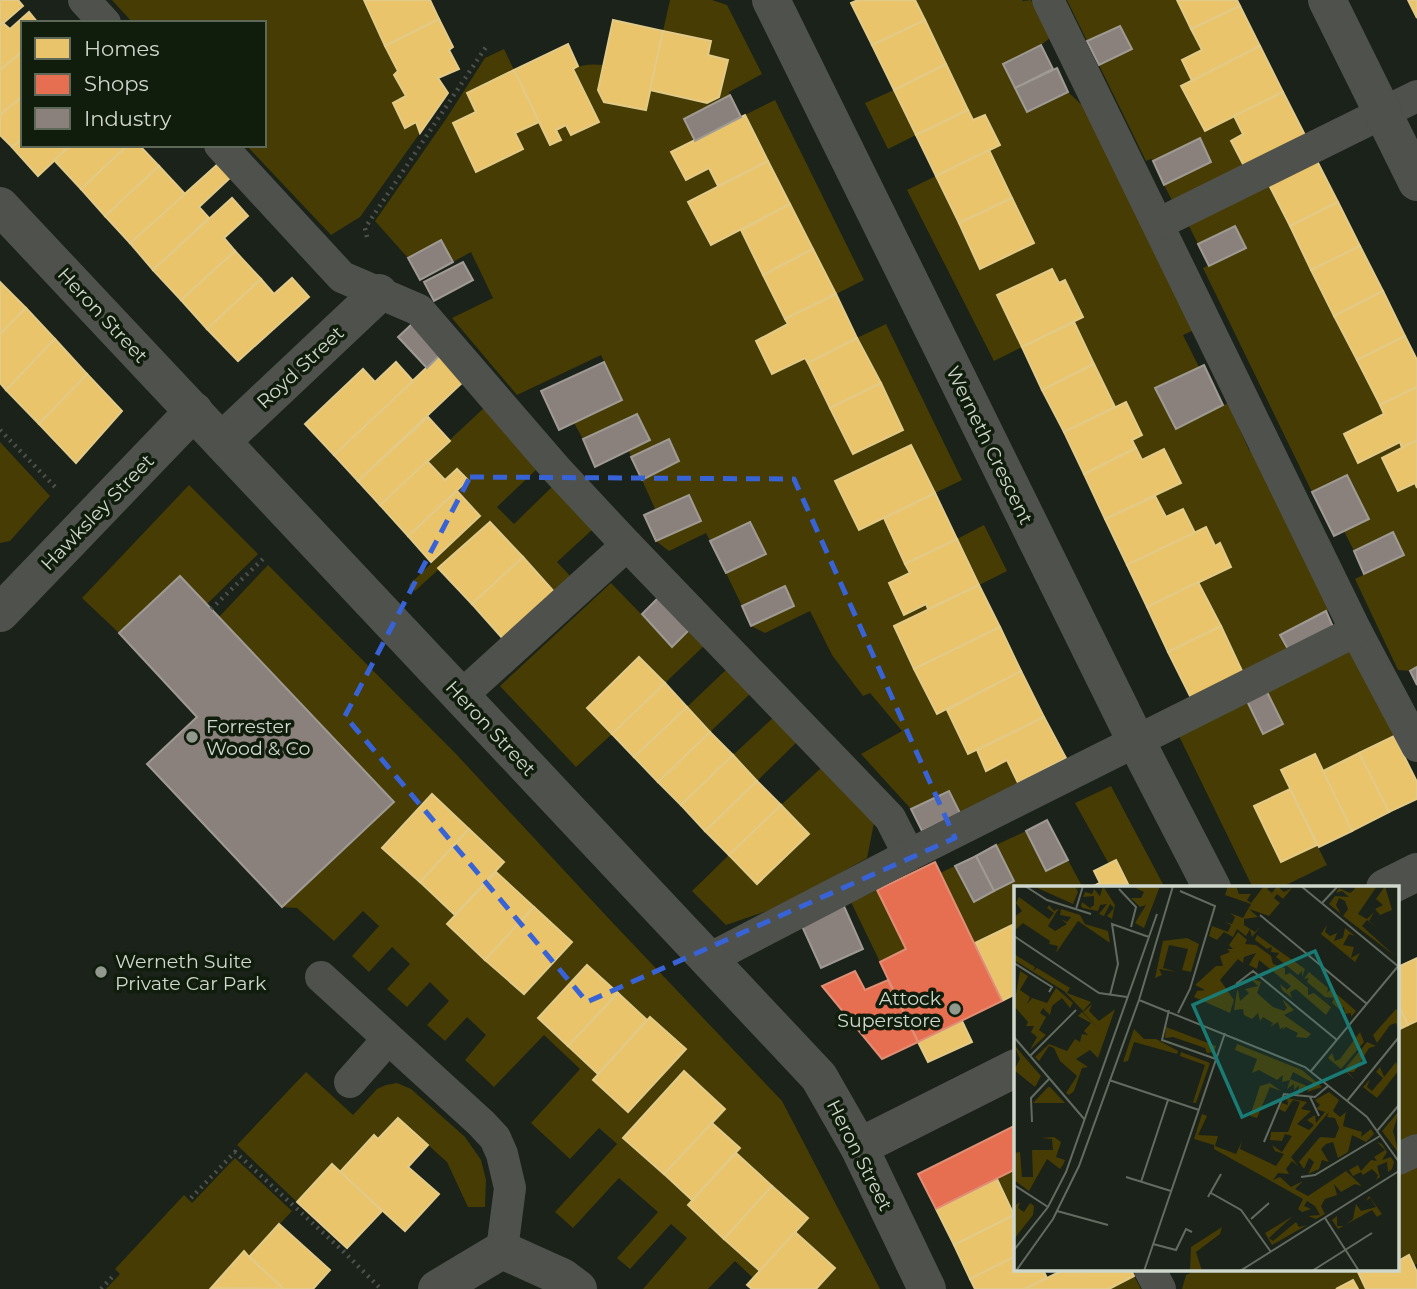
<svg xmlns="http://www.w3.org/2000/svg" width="1417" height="1289" font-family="Montserrat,sans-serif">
<rect width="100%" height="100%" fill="#1b2219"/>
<g fill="#463c04" fill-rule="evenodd">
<path d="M112 0H364L398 71 406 96 393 103 404 127 416 122 420 133 360 217 331 235 246 145H264V23H133Z"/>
<path d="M670 0H712L727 5 762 74 729 92 730 95 684 119 718 186 689 202 711 245 741 230 788 324 756 341 772 373 805 358 853 454 903 430 857 338 886 324 962 480 935 493 911 445 835 482 859 530 884 518 910 573 889 584 904 615 926 604 928 609 894 626 937 714 947 710 967 754 977 750 986 770 1007 760 1018 783 960 813 948 791 911 809 861 754 902 731 870 693 863 696 832 655 810 611 765 633 751 626 793 606 785 586 742 606 726 573 766 554 750 522 710 541 706 533 669 551 656 541 701 520 656 511 642 480 679 461 668 439 631 457 629 451 650 440 637 414 583 439 574 423 622 400 601 355 517 395 452 318 493 298 471 252 453 262 441 240 408 258 375 221 446 119 485 58 504 49 514 70 467 93 476 112 453 124 476 171 515 133 539 122 551 145 560 140 556 130 566 125 571 135 598 122 573 69C583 64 592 64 603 65L598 90 604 102 645 110 650 90 707 103 719 97 728 60 708 55 711 41 663 31Z"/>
<path d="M915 0H1022L1023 1 1031 0 1050 38 1041 45 1003 64 1026 112 1068 92 1083 106 1194 330 1183 335 1199 367 1155 388 1176 428 1228 403 1249 450 1253 449 1331 609 1280 634 1289 651 1243 673 1198 582 1220 544 1215 546 1195 533 1183 509 1166 517 1155 496 1180 483 1164 450 1142 460 1132 440 1141 435 1115 407 1074 322 1083 316 1065 281 1059 283 1052 269 997 295 1022 347 994 361 907 190 936 176 980 269 1034 243 989 150 1000 145 986 115 973 120Z"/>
<path d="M1067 0H1177L1202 50 1183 60 1192 81 1182 86 1205 131 1234 116 1243 134 1245 168 1173 202 1164 185 1211 162 1200 138 1153 161 1151 159 1146 161 1099 65 1131 48 1120 26 1087 41Z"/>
<path d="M894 90 916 135 888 149 865 103Z"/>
<path d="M775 100 864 280 836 294 745 115Z"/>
<path d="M1268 183 1384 414 1344 434 1358 463 1400 442 1402 448 1382 458 1398 491 1415 483 1417 488V667L1410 671 1398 670 1355 579 1404 555 1392 532 1354 551 1344 531 1369 518 1347 476 1312 492 1203 268 1246 247 1235 226 1198 244 1189 226Z"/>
<path d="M485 407 540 466 497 507 514 524 554 485 593 529 557 562 572 578 556 594 490 522 415 591 409 585 479 517 457 491 468 480 458 469 445 480 427 461Z"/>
<path d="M0 442 50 496 10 541 0 543Z"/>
<path d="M189 485 258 554 207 604 180 577 119 633 82 598Z"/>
<path d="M984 525 1007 571 979 585 957 539Z"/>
<path d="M268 565 457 755 611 921 782 1101 880 1289H816L835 1268 795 1232 808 1218 736 1153 740 1148 712 1123 624 1138 692 1200 688 1205 760 1271 753 1278 735 1261 708 1289H643L687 1238 671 1224 630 1269 617 1258 658 1212 619 1178 573 1228 555 1212 617 1144 599 1128 570 1159 531 1123 580 1069 544 1035 494 1087 465 1060 486 1035 467 1017 445 1041 427 1025 449 1001 430 982 407 1007 387 989 410 964 392 947 369 972 352 956 379 926 363 911 334 941 297 908 282 907 394 802 219 617ZM432 795 504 862 496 872 572 942 524 994 447 924 455 915 383 848ZM587 965 647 1020 650 1017 686 1049 628 1112 593 1081 598 1074 538 1019Z"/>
<path d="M611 583 672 646 691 628 706 644 665 683 639 657 587 707 612 734 576 767 500 686Z"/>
<path d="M1353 650 1394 736 1323 771 1315 754 1282 770 1290 789 1254 807 1281 862 1317 845 1327 865 1280 888H1253L1178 734 1247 701 1263 734 1267 692Z"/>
<path d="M729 667 752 692 710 732 687 707Z"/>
<path d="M775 716 798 741 757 781 733 755Z"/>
<path d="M821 768 874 823 867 858 779 907 726 925 692 891 729 855 758 884 809 834 781 805Z"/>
<path d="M1111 786 1165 888H1130L1116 860 1109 864 1075 803Z"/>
<path d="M1026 831 1046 870 1068 860 1083 888H1016V923L975 943 940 873 955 866 974 902 1014 881 996 845Z"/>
<path d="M877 890 906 949 880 962 851 902Z"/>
<path d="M1417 1021V1134L1398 1143V1030Z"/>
<path d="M306 1072 353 1115 377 1089 386 1085 397 1083 411 1089 465 1137 481 1160 486 1180 485 1207H468L447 1162 398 1118 378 1139 374 1135 340 1172 332 1164 297 1202 237 1145Z"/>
<path d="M235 1158 292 1211 249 1257 244 1252 210 1289H106L120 1274 115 1269 184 1195 192 1203Z"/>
<path d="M1417 1164V1264L1414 1265 1409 1256 1398 1261V1174Z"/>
<path d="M1016 1169V1214L1014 1215 997 1179Z"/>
<path d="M1197 1270H1363L1358 1273 1366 1289H1358L1353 1280 1336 1289H1182L1186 1275Z"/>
<path d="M1134 1276 1141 1289H1109Z"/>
</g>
<g fill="#e9c46a" stroke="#e2ca88" stroke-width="2">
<path d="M0 0H18L23 6 0 26Z"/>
<path d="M364 0H430L439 19 385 46Z"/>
<path d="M858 0H915L925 20 872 45 851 3Z"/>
<path d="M1177 0H1237L1240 6 1191 29Z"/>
<path d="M1408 0H1417V18Z"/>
<path d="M1240 6 1260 46 1192 81 1182 60 1202 50 1191 29Z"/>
<path d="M29 12 38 23H23V51L0 70V26L3 23 10 29Z"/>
<path d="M439 19 453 47 449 50 459 69 438 78 448 93 420 133 416 122 405 128 393 103 406 96 394 75 398 71 385 46Z"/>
<path d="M613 20 663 31 646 110 604 102 598 90Z"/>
<path d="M925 20 946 64 894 90 872 45Z"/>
<path d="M663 31 711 41 708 55 728 60 719 97 707 103 650 90Z"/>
<path d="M568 44 578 66 573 69 599 122 571 135 566 125 556 130 561 140 550 145 514 70Z"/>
<path d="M1260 46 1283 92 1205 131 1181 86Z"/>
<path d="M23 51V96L0 115V70Z"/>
<path d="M946 64 968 110 916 135 894 90Z"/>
<path d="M514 70 539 122 515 133 523 149 476 172 453 123 476 112 467 93Z"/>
<path d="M1283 92 1306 137 1245 168 1231 141 1243 134 1234 116Z"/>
<path d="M23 96V138L12 147 0 135V115Z"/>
<path d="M968 110 973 120 985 115 1000 145 936 176 916 135Z"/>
<path d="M745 115 768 161 718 186 709 168 686 180 671 152Z"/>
<path d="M23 138V145H71L38 176 12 147Z"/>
<path d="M71 145H128L81 189 54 160Z"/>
<path d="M128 145H139L159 166 105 216 81 189Z"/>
<path d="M989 150 1012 198 959 223 936 176Z"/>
<path d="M1316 159 1338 202 1290 226 1268 183Z"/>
<path d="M768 161 790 204 711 245 688 202Z"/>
<path d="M218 164 231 177 199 207 209 218 153 270 130 243Z"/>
<path d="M159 166 185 194 130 243 105 216Z"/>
<path d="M232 198 248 216 224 238 235 251 181 300 153 270Z"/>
<path d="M1012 198 1034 243 980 269 959 223Z"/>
<path d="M1338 202 1360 246 1311 270 1290 226Z"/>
<path d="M790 204 813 249 763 275 741 230Z"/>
<path d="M1360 246 1383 291 1334 316 1311 270Z"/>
<path d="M813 249 836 294 785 319 763 275Z"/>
<path d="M235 251 261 279 207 329 181 300Z"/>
<path d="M1052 269 1059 283 1065 280 1083 317 1022 347 997 295Z"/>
<path d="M292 278 309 297 238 361 207 329 261 279 274 294Z"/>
<path d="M0 282 26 308 0 334Z"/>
<path d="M1383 291 1405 336 1357 360 1334 316Z"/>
<path d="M836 294 857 338 808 363 805 358 772 374 756 341 788 324 785 319Z"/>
<path d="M26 308 55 339 6 390 0 383V334Z"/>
<path d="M1074 322 1094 364 1042 390 1022 347Z"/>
<path d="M1405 336 1417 360V387L1380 405 1357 360Z"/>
<path d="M857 338 881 383 830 408 808 363Z"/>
<path d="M55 339 87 374 39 424 6 390Z"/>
<path d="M440 355 464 381 358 481 334 455Z"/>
<path d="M396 362 413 381 334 455 305 424 363 369 375 382Z"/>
<path d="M1094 364 1115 407 1064 432 1042 390Z"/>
<path d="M87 374 122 411 76 463 39 424Z"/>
<path d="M881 383 903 430 853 454 830 408Z"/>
<path d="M1417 387V440L1402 448 1400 442 1358 463 1344 434 1384 414 1380 405Z"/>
<path d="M1126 402 1142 435 1132 440 1136 448 1084 474 1064 432Z"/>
<path d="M428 417 450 441 380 505 358 481Z"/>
<path d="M1417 440V488L1415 483 1398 491 1382 458Z"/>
<path d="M911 445 935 493 859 530 835 481Z"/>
<path d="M1136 448 1142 460 1164 449 1181 483 1105 519 1084 474Z"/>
<path d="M427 461 445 480 457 469 468 480 408 536 380 505Z"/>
<path d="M457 491 480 516 431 562 408 536Z"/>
<path d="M935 493 957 539 905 564 884 518Z"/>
<path d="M1155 496 1166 517 1183 509 1195 533 1127 565 1105 519Z"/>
<path d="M490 522 523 557 472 604 438 568Z"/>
<path d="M1206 527 1215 546 1220 543 1231 567 1147 607 1127 565Z"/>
<path d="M957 539 979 585 928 609 926 604 904 615 889 583 910 573 905 564Z"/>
<path d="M523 557 556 594 504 640 472 604Z"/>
<path d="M1198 582 1221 626 1168 652 1147 607Z"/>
<path d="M979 585 1000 627 914 669 894 626Z"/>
<path d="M1221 626 1243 673 1191 698 1168 652Z"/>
<path d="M1000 627 1021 671 937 714 914 669Z"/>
<path d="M639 657 665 683 612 734 587 708Z"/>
<path d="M1021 671 1044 717 968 754 947 710Z"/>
<path d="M665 683 687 707 634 757 612 734Z"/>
<path d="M687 707 710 732 658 782 634 757Z"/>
<path d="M1044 717 1066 758 1018 783 1007 760 986 771 977 750Z"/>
<path d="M710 732 733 755 681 805 658 782Z"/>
<path d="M1394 736 1417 782V799L1389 812 1359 753Z"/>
<path d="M1359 753 1389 812 1352 831 1323 771Z"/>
<path d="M1315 754 1352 831 1319 847 1281 770Z"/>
<path d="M733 755 757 781 705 831 681 805Z"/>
<path d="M757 781 781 805 729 855 705 831Z"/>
<path d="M1290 789 1317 845 1281 862 1254 806Z"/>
<path d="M432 794 469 829 420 882 382 848Z"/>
<path d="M781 805 809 834 757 884 729 855Z"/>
<path d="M469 829 504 862 455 915 420 882Z"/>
<path d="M1116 860 1130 888H1089L1100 883 1094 871Z"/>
<path d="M496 872 534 907 485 960 447 924Z"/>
<path d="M534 907 572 942 524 994 485 960Z"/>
<path d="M1012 925 1016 934V994L1002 1001 975 943Z"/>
<path d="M1417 958V1021L1408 1025 1398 1004V967Z"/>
<path d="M587 965 618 993 568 1046 538 1018Z"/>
<path d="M618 993 647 1020 598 1074 568 1046Z"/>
<path d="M1398 1004 1408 1025 1398 1030Z"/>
<path d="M650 1017 686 1049 628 1112 593 1080Z"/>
<path d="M962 1021 972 1042 928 1062 918 1042Z"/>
<path d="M684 1071 725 1109 664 1174 623 1138Z"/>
<path d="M398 1118 428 1145 408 1167 439 1194 405 1231 340 1172 374 1135 378 1139Z"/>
<path d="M712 1123 740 1148 692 1200 664 1174Z"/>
<path d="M736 1153 772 1186 724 1239 688 1205Z"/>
<path d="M332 1164 382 1211 347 1248 297 1202Z"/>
<path d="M997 1179 1014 1215 954 1245 936 1209Z"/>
<path d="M772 1186 808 1218 760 1271 724 1239Z"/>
<path d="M1014 1215 1016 1218V1256L970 1279 954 1245Z"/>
<path d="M279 1224 330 1270 313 1289H284L249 1257Z"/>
<path d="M795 1232 835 1268 816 1289H752L747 1285Z"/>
<path d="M244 1251 249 1257 284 1289 211 1288Z"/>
<path d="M1409 1255 1417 1272V1289H1366L1358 1272 1363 1270H1398V1261Z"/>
<path d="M1016 1256V1270H1043L1047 1278 1025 1289H975L970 1279Z"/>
<path d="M1063 1270H1080L1081 1272 1085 1270H1131L1134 1276 1109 1289H1025Z"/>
<path d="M1353 1280 1358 1289H1336Z"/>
</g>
<g fill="#e76f51" stroke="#e08e76" stroke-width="2">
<path d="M935 862 1002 1001 918 1042 880 962 906 949 877 890Z"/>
<path d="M855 971 865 990 888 980 918 1042 882 1059 822 986Z"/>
<path d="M1014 1126 1016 1130V1169L936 1209 918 1174Z"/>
</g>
<g fill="#8a817c" stroke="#9f9b94" stroke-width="2">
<path d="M1120 26 1132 49 1099 65 1087 41Z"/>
<path d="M1041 45 1053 69 1015 88 1003 64Z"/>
<path d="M1057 68 1068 92 1027 112 1015 88Z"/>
<path d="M730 95 741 117 695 141 684 119Z"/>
<path d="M1200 138 1211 162 1164 185 1153 161Z"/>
<path d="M1235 226 1246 248 1209 266 1198 244Z"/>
<path d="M441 240 453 262 420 280 408 258Z"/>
<path d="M463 262 473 280 434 301 424 282Z"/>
<path d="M412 324 440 355 427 368 398 337Z"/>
<path d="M604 362 622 400 559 430 541 391Z"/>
<path d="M1204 365 1223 405 1176 429 1155 388Z"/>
<path d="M637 414 650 440 595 467 583 439Z"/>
<path d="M669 439 679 461 642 480 631 457Z"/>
<path d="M1347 475 1369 519 1334 536 1312 492Z"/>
<path d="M689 495 701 521 656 541 644 515Z"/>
<path d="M750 522 766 554 726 573 710 541Z"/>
<path d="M1393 532 1404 555 1364 574 1354 551Z"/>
<path d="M180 576 394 802 282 907 147 764 197 717 119 633Z"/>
<path d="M785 586 794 606 751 626 742 606Z"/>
<path d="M659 597 691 628 672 647 642 614Z"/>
<path d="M1326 611 1334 629 1289 651 1280 635Z"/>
<path d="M1417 667V685L1410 671Z"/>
<path d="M1267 692 1283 724 1263 734 1247 701Z"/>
<path d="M949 791 960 813 922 831 911 809Z"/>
<path d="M1047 820 1068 860 1046 871 1026 831Z"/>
<path d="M996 845 1014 881 994 891 976 856Z"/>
<path d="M976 856 994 891 974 902 955 866Z"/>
<path d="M843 904 863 949 821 968 801 924Z"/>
</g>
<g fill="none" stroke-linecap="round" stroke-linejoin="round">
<g stroke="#4e514c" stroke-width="4.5" stroke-dasharray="2 5" stroke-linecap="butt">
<path d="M367 237 365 228 486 47"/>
<path d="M0 430 55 487"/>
<path d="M211 609 266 556"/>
<path d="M191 1198 235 1152 344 1252 381 1289"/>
<path d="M101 1289 114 1275"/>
</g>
<g stroke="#4f514c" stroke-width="32">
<path d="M84 0 105 23"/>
<path d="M1048 0 1356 631 1417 746"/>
<path d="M220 145 342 277 419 310 557 470 627 545 890 818 909 855"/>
<path d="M1158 224 1417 96"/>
<path d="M461 696 627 545"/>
<path d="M709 959 909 855 1356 631"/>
<path d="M321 977 481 1123 495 1138 502 1154 510 1188 502 1250"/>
<path d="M350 1082 388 1039"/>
<path d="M1398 1159 1417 1150"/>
<path d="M1150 1270 1160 1289"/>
</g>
<g stroke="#4f514c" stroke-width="38">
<path d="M771 0 1136 741 1212 888"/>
<path d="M1327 0 1417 182"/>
<path d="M222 441 379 293"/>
<path d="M0 613 194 411"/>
<path d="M1385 888 1417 872"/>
<path d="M859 1147 1016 1068"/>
<path d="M437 1289 502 1250 562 1277 578 1289"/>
</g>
<path stroke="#4f514c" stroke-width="38" d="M0 206 819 1077 859 1147 927 1289"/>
</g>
<path fill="none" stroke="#3863d6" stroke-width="5" stroke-dasharray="14 9" stroke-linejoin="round" d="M470 477 794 479 955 838 587 1002 345 716Z"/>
<g fill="#91988e" stroke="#111d0c" stroke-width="2.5">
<circle cx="192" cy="737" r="7"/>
<circle cx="101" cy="972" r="7"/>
<circle cx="955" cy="1009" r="7"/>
</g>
<g text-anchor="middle" stroke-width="7" stroke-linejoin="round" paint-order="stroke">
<g font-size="19" fill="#d0d8cd" stroke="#111d0c">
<text transform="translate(103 315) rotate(47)" y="7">Heron Street</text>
<text transform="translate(300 367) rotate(-43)" y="7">Royd Street</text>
<text transform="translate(990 445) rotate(64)" y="7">Werneth Crescent</text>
<text transform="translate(97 512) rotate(-46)" y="7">Hawksley Street</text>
<text transform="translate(491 728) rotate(47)" y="7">Heron Street</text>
<text transform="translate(860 1155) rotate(63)" y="7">Heron Street</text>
</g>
<g font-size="19" fill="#d0d8cd" stroke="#111d0c" text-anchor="start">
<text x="206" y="733">Forrester<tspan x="206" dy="22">Wood &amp; Co</tspan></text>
<text x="115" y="968">Werneth Suite<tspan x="115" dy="22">Private Car Park</tspan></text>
<text x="941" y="1005" text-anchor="end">Attock<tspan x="941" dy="22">Superstore</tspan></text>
</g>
</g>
<g transform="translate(1014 886)">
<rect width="385" height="385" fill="#1b2219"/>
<path d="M19 0H61L64 6 59 18ZM89 0 101 19 98 33 93 30 100 22 96 18 90 30 85 28 93 18 86 19 84 25 69 22 67 20 68 16 76 22 80 19V10L69 11 71 6 78 8 80 3 86 10ZM118 0H146L130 42 121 37 132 19 126 21 117 12H127L130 6ZM214 0H222L225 8H237L233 14 237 17 250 0H257L253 3 258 7 263 0 270 6 278 2 269 13 263 8 260 12 266 17 255 30 235 23 244 31 230 33V39L241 46 247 40 238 51 236 43 232 50 223 43 219 51 210 46 203 54 195 50 198 40 214 46 217 39 211 36 218 38 221 31 216 27 229 32 237 18 211 9ZM337 0H363L344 28 353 33 360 26 355 35 366 44 372 38 366 44 353 34 348 40 381 70 329 30 334 23 331 15 325 12 322 19 327 28 315 18 321 10 335 11 328 5 322 7 325 2 336 7 341 3ZM371 0 378 24 366 29 361 23 369 19 362 13ZM5 11 35 33 40 27 33 22 35 19 40 25 45 22 34 40 41 45 53 38 47 33 53 36 57 31 46 29 47 23 66 29 71 38 94 45 96 57 64 35 42 67 44 60 35 58 36 55 9 37 0 45V31L8 25 2 17ZM313 39 311 46 316 50 323 47 320 55 329 52 331 42 341 50 335 48 329 59 340 61 337 72 346 67 341 76 307 48ZM224 46 233 54 231 58 242 59 257 70 259 78 271 82V89L276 87 294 102V109L300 107 317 121 312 129 282 103 276 106 278 112 268 104 266 98 273 104 277 100 245 74 243 83 235 79 242 67 230 71 229 77 224 73 206 94 220 114 216 127 180 111 183 105 191 104 181 99 202 80H209L206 70 216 66 213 63H219L215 59ZM243 49 291 83 288 91V85L284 89 262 71 265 67 257 66 258 61 253 63 241 54ZM173 52 185 58 177 86 168 84 174 63 155 59 149 82 163 86 145 83 148 89 141 92 149 55ZM0 68 21 81 19 85 23 82 56 102 53 107 77 116 69 125 50 105 0 74ZM6 85 14 90 6 104 16 111 13 118 18 112 33 117 42 102 59 117 56 122 48 112 38 120 36 129 29 122 26 127 32 131 25 144 32 149 16 164 23 151 17 146 20 140H12L14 136 0 120ZM295 86 314 102 313 107 317 103 342 125 337 131V127L331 128 330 121 325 123 318 117 320 112 311 111 293 96 295 92 290 93ZM236 92 247 96 243 107 259 121 270 125 273 122 268 113 280 124 270 129 297 148 293 152 282 151 284 147 272 141 268 144 270 141 266 143 264 136 256 141 259 137 249 131 246 135 244 127 238 133 230 129 229 123 220 124 223 105 224 104 226 115 235 107 231 103 244 100ZM78 118 75 125 85 135 101 123 84 172 76 164 62 173 74 181 68 182 60 205 55 209 52 207 63 190 46 175 40 162 35 160 25 175 21 171 35 158 53 165 61 153 66 156 68 148 74 149 70 145 77 137 64 130 68 126 84 142 69 126ZM382 123 385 126V145L382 137 376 139 363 157 359 149ZM152 141 202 160 200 166 193 167 191 162 159 151 151 152ZM120 143 130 153H142L164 165 163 168 120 156 114 175 109 176ZM346 146 350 156 327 183 314 172 318 167 321 175 326 173ZM353 156 362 160 355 162 340 186H334L341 194 330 184ZM223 158 288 184 308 201 293 206 299 197 279 186 276 193 293 200 288 207 284 206 285 199 280 204V198L273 203 276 194 268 196 269 189 263 194 245 184 238 187 243 173 221 164ZM0 159 27 190 21 201 0 184 6 173ZM167 166 196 177 182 217 172 215 179 216 191 179 166 170ZM382 176 385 184 363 212 349 201 356 193 353 201 358 205 369 192 362 186 366 181 370 191ZM256 197 267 205 256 201 243 232 236 230 246 200ZM34 201H36L51 217H19ZM315 206 325 214 319 225 326 231 332 226 329 240 348 246 347 251 357 243 360 248 352 256 338 249 334 266 324 272 319 256 312 258 307 263 315 276 308 274 305 283 294 288 300 276 295 272 290 283 285 276 306 251 321 252 325 242 321 232 313 231 315 226 277 271 284 280 278 275 272 283 275 288 264 287 259 294 266 291 277 301 289 295 281 303 294 310 332 285 348 300 341 298 327 306 320 298 323 309 311 313 307 320 311 328 302 333 294 330 306 329 301 320 293 315 290 320 297 323 288 326 284 323 289 313 200 263V259L180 253 188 228 193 230 184 249 204 250 201 260 222 268 228 255 226 263 262 280 270 268 261 265 258 259 268 266 278 250 271 248 268 255 256 254 257 246H274L286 216 279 214 271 226 265 223 268 217 274 219 273 212 293 216 287 223 297 225 283 238 295 244 300 239 293 234 301 229 302 237 311 226 302 223 306 219 301 214ZM385 225 379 245 385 268 368 245ZM40 251 47 256 42 271 51 274 49 279 46 283 33 273 15 305 0 294V267L6 266 8 291H19L18 264H39L38 253 27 252ZM363 256 368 258 373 266 368 274 377 271 380 276 378 283 374 286 373 276 363 280 366 291 362 294 364 289 358 283 349 289 353 296 347 286 339 290 335 284 344 279 347 285 357 274 363 275 360 271 371 264ZM355 310 368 328 363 331 358 324 324 343 318 334 323 330V340H330L339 333 342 318 347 325 362 321 356 312 352 315ZM6 316 4 322 10 326 16 317 20 320 19 329 0 353V320ZM279 330 255 352 259 355 282 336 285 341 293 339 258 359 251 347ZM208 341 206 348 182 366 188 385H176L177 361Z" fill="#463c04"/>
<path fill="none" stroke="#636b61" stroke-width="2" d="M11 0 33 14 77 28M287 0 385 81M105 3 122 21 117 41M308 17 324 0M62 23 69 0M246 29 353 118M0 50 85 107 113 111M0 77 38 101 35 106M222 98 239 85 323 154M96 109 104 78 98 38 135 51M125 114 291 181 353 231 385 276M155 124 148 154 202 173M164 127 176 103 201 20 166 5M0 151 71 234M16 170 62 124M297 185 385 79M95 194 185 224M296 211 305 230M333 215 385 151M18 236 17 212 35 193M363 245 385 219M250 256 270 208 301 211 314 200M112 291 157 305M287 291 301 289 366 250M127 296 154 214M0 299 34 321M197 307 227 324 257 366M194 311 207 288M43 325 94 339M311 332 345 385M237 333 255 317M139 358 162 364 172 343 178 346M0 364 34 321 52 286 143 28M2 385 39 333 65 280 125 114 159 0M130 385 211 147M226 385 385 285M298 385 358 347"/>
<path fill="#197b73" fill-opacity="0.15" stroke="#197b73" stroke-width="3.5" d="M301 65 351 176 228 231 179 119Z"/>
<rect width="385" height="385" fill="none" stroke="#d0d8cd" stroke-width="3.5"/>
</g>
<rect x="21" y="21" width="245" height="126" fill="#111d0c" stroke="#5d6859" stroke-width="2"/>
<rect x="35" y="38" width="35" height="21" fill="#e9c46a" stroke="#5d6859" stroke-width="2"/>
<text x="84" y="56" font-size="21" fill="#d0d8cd">Homes</text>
<rect x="35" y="74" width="35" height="21" fill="#e76f51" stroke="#5d6859" stroke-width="2"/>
<text x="84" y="91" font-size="21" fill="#d0d8cd">Shops</text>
<rect x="35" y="108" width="35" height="21" fill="#8a817c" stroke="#5d6859" stroke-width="2"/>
<text x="84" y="126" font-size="21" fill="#d0d8cd">Industry</text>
</svg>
